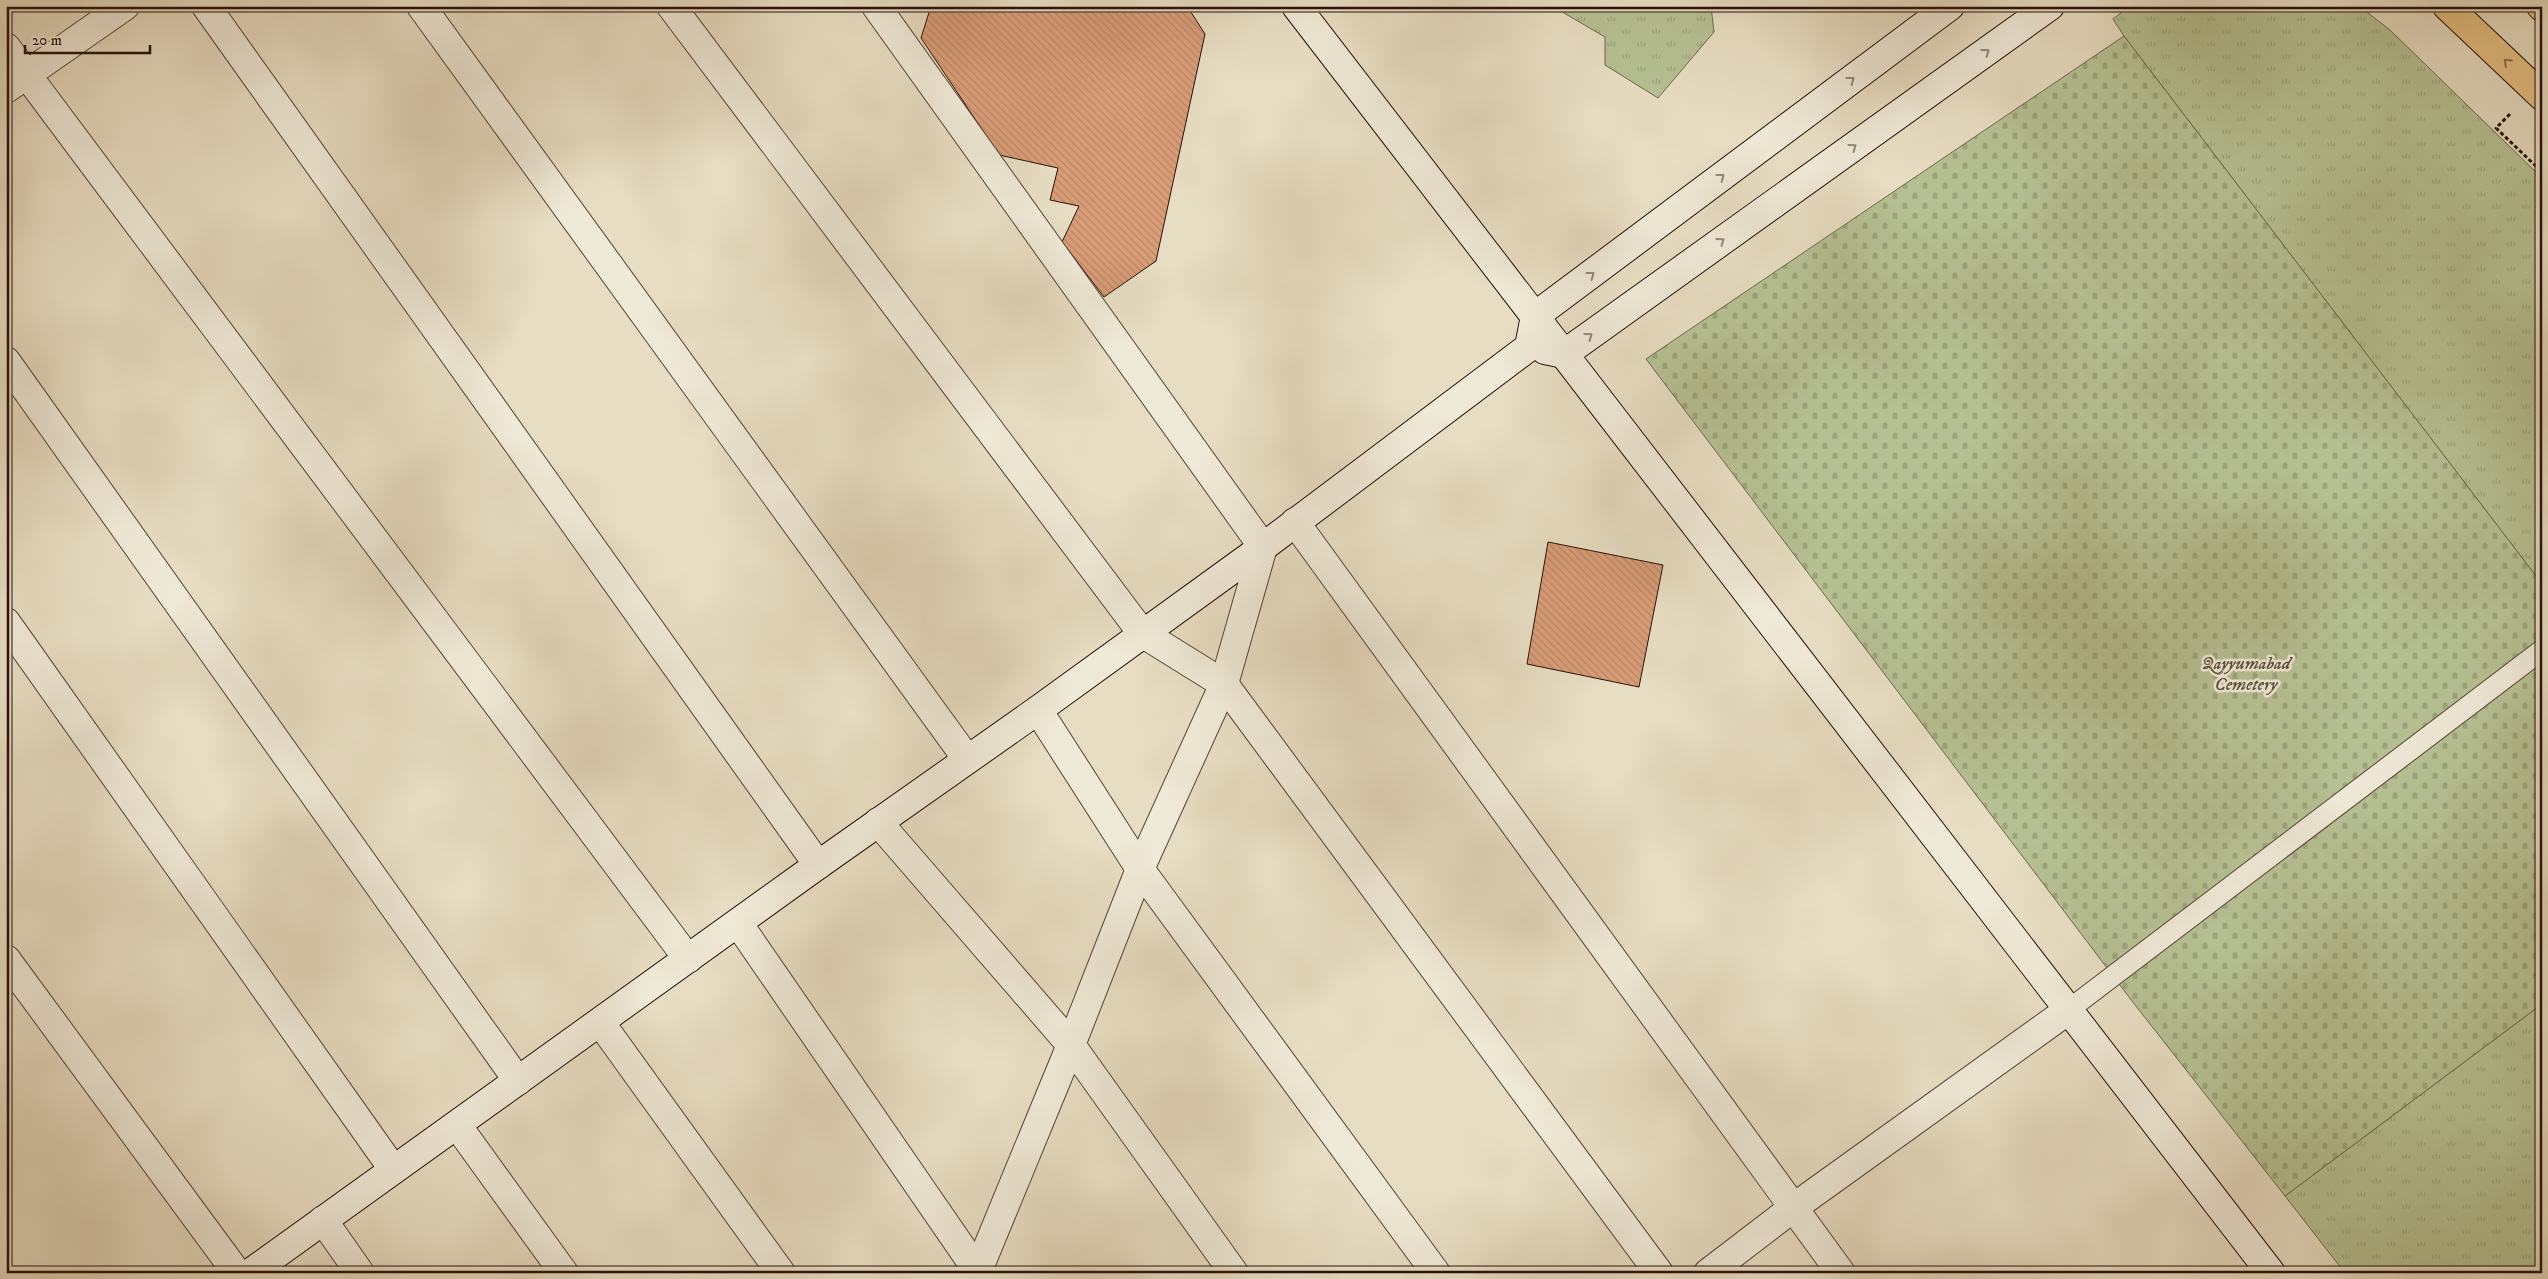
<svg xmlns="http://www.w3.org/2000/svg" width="2548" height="1279" font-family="'IM FELL DW Pica',serif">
<defs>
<pattern id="grass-tufts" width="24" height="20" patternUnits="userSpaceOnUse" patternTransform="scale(1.25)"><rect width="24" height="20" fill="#b6c193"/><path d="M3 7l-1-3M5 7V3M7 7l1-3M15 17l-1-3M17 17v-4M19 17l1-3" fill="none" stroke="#9ca57d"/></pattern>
<pattern id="cemetery-stones" width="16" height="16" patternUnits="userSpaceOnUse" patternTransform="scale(1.25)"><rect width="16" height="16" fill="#b6c193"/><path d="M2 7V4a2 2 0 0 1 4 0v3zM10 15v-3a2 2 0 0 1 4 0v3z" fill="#9ca57d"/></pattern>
<pattern id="building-back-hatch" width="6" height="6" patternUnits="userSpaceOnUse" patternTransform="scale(1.25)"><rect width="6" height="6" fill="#d99d78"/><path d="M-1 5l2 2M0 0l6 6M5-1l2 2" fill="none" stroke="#ba8666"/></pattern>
</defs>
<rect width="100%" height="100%" fill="#e7ddc2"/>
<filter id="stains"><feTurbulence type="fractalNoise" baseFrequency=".004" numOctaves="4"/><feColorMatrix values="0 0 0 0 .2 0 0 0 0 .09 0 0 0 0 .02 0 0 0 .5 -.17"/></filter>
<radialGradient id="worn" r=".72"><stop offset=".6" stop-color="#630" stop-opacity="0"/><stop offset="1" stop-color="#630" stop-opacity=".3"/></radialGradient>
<g fill="url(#grass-tufts)" stroke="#6e694e">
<path d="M1552 6H1711L1714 32 1658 98 1605 65V37Z"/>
<path d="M2130 6H2359L2390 30 2542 178V584L2124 36 2113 19Z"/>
<path d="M2542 1004V1273H2345L2285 1196Z"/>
</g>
<path fill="url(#cemetery-stones)" stroke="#6e694e" d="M2124 36 2542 584V1004L2285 1196 2132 1001 1646 359Z"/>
<g fill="url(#building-back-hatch)" stroke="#271108">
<path d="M931 6H1187L1205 34 1156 261 1104 297 1062 242 1079 206 1050 200 1058 168 999 155 921 38Z"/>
<path d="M1548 542 1663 565 1639 687 1527 664Z"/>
</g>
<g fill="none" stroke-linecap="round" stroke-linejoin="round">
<g stroke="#574436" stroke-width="22">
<path id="lane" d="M2067 1011 2542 650"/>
</g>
<g stroke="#574436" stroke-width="30">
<g id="street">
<path d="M206 6 818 865"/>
<path d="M421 6 967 759"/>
<path d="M671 6 1142 633 1224 684 1659 1273"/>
<path d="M876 6 1263 547 1224 684 1140 869 1071 1045 977 1273"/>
<path d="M6 47 688 959"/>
<path d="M6 89 125 6"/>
<path d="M6 361 518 1081"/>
<path d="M1295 522 1841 1273"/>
<path d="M6 622 393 1169"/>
<path d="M1038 710 1140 869 1436 1273"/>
<path d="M878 822 1071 1045 1234 1273"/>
<path d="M738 923 979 1273"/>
<path d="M6 959 237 1273"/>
<path d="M600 1022 781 1273"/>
<path d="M457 1125 564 1273"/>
<path d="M323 1220 360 1273"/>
<path d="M1708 1273 1793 1208 2067 1011"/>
</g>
</g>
<g stroke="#271108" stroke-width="30">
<g id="secondary">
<path d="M1296 6 2271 1273"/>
<path d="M1545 350 1564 354 2050 6"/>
<path d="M250 1273 818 865 1038 710 1263 547 1529 347 1535 316 1950 6"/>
</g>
</g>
<g stroke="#271108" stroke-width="30">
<g id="primary">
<path d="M2447 6 2542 96"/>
<path d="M2541 6 2542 7"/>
</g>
</g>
<path stroke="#271108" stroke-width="3" stroke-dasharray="4 2.5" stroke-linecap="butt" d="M2510 114 2496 128 2542 172"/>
<use href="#lane" stroke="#efe9d7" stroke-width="20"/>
<use href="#street" stroke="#efe9d7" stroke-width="28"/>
<use href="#secondary" stroke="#efe9d7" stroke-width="28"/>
<use href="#primary" stroke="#e4be81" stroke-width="28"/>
</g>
<defs><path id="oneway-chevron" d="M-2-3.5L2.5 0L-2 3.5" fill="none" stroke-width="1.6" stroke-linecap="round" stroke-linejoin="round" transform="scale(1.25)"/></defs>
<g stroke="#95887a">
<use href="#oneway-chevron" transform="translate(1986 52) rotate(-36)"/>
<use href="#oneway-chevron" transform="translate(1851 80) rotate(-37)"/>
<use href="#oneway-chevron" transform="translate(1853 147) rotate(-36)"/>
<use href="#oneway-chevron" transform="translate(1721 177) rotate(-37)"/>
<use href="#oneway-chevron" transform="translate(1721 241) rotate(-36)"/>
<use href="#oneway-chevron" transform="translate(1591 275) rotate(-37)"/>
<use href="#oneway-chevron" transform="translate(1589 336) rotate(-36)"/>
</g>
<use stroke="#8f704b" href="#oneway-chevron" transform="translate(2507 62) rotate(-137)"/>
<g text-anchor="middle" stroke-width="5" stroke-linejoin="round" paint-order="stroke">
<g font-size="18" font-style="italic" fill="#594f39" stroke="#efe9d7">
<text x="2246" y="669">Qayyumabad<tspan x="2246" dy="21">Cemetery</tspan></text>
</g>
</g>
<rect width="2548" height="1279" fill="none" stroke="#e7ddc2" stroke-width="25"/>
<rect x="8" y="8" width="2533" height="1264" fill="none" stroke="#271108" stroke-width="2.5"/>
<rect x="12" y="12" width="2523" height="1254" fill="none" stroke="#271108"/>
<path d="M25 45v8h125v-8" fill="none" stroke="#271108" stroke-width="2.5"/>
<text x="32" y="45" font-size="15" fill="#271108" stroke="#efe9d7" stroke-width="4" paint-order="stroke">20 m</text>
<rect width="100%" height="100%" filter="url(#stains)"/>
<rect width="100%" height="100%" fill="url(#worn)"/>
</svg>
